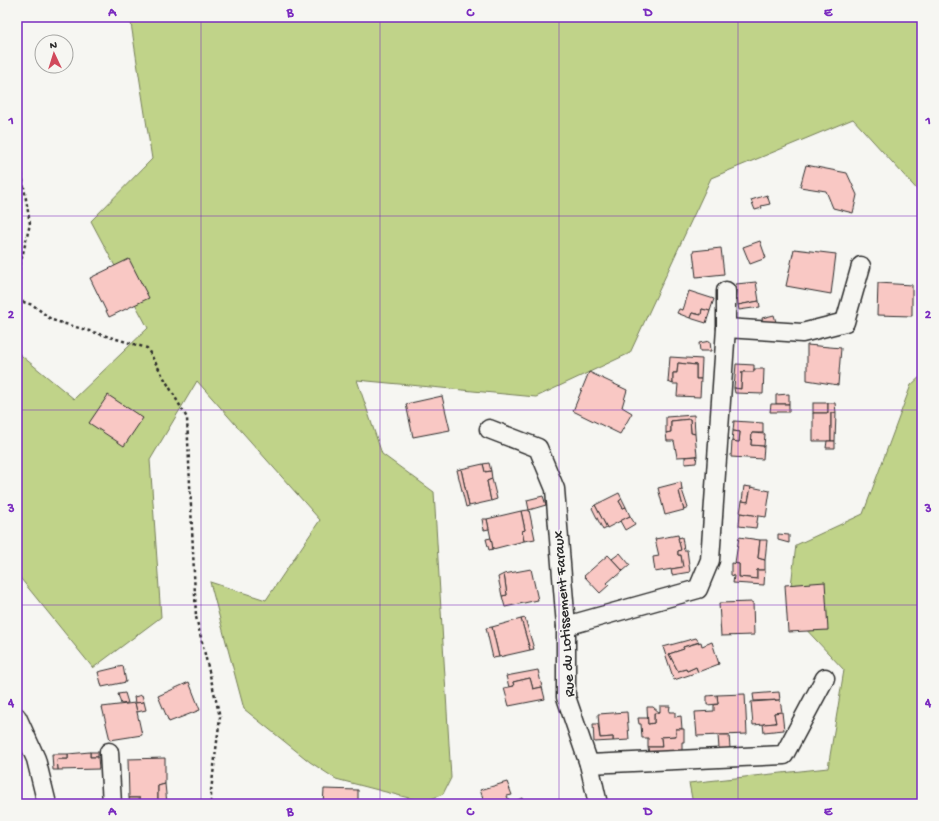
<svg xmlns="http://www.w3.org/2000/svg" width="939" height="821" font-family="'Gochi Hand',sans-serif">
<rect width="100%" height="100%" fill="#f6f6f2"/>
<filter id="ink" filterUnits="userSpaceOnUse"><feTurbulence type="fractalNoise" baseFrequency=".025" numOctaves="2"/><feDisplacementMap in="SourceGraphic" scale="8" xChannelSelector="R" yChannelSelector="G"/><feConvolveMatrix kernelMatrix="1 2 1 2 8 2 1 2 1" color-interpolation-filters="sRGB"/></filter>
<g filter="url(#ink)">
<g fill="#c0d389" stroke="#767f5a">
<path d="M130 17H922V195L853 119 711 178 630 353 536 397 357 380 382 454 434 492 451 778 443 794 424 802 336 779 310 762 244 709 210 582 266 600 320 520 197 381 150 460 161 617 93 668 17 574V352L74 399 148 328 91 221 152 159Z"/>
<path d="M922 375V804H693L689 783 828 768 844 670 788 610 796 545 863 514 911 385Z"/>
</g>
<g fill="#f9c8c4" stroke="#2b2b2b">
<path d="M806 165 847 173 857 195 853 213 833 208 826 191 800 187Z"/>
<path d="M767 195 770 204 761 206 762 208 755 210 751 200Z"/>
<path d="M760 241 766 258 750 264 743 247Z"/>
<path d="M721 248 724 274 696 277 693 251Z"/>
<path d="M794 249 836 254 831 294 786 286Z"/>
<path d="M129 259 149 298 109 317 90 278Z"/>
<path d="M756 282 759 301 738 305 736 284Z"/>
<path d="M878 283 912 285V316L877 315Z"/>
<path d="M689 291 714 299 710 311 702 309 701 315 692 313 690 318 677 313 679 309 683 310Z"/>
<path d="M759 301 760 307 739 310 738 305Z"/>
<path d="M702 309 710 311 706 323 690 318 692 313 701 315Z"/>
<path d="M774 315 776 322 763 325 762 318Z"/>
<path d="M710 341 711 351H700L699 343Z"/>
<path d="M807 345 841 348 838 385 807 380Z"/>
<path d="M670 357 702 359 701 379H696V365L678 363 677 373H673V384L668 382Z"/>
<path d="M678 363 696 365V379H701L700 397 677 396 678 384H673V373H677Z"/>
<path d="M736 364 754 365V372H742L741 389 734 388Z"/>
<path d="M754 369H764L763 394 735 393 734 388 741 389 742 372H754Z"/>
<path d="M589 372 627 390 622 407 632 413 620 434 573 411Z"/>
<path d="M789 394V404H776V395Z"/>
<path d="M108 395 143 418 124 446 89 423Z"/>
<path d="M442 396 450 430 413 437 406 404Z"/>
<rect x="813" y="403" width="15" height="10"/>
<path d="M828 403H835L836 413H831V441H813V413H828Z"/>
<path d="M771 404H789V412H770Z"/>
<path d="M831 413H836L835 441H831Z"/>
<path d="M694 415 695 434 691 433 690 419 671 421V432L666 433V417Z"/>
<path d="M690 419 691 433 695 434 697 456 677 457 674 441H667L666 433 671 432V421Z"/>
<path d="M734 421 763 423V433H752L751 445 764 446 763 459 731 457 732 441 739 442 740 432 733 431Z"/>
<path d="M733 431 740 432 739 442 732 441Z"/>
<path d="M752 433 765 434 764 446 751 445Z"/>
<path d="M827 441H835V448H826Z"/>
<path d="M697 456 696 463 685 464V457Z"/>
<path d="M489 463 491 471 485 472 483 464Z"/>
<path d="M483 464 485 472 491 471 492 479 487 481 491 501 469 506 461 469Z"/>
<path d="M461 469 469 506 466 507 457 470Z"/>
<path d="M492 479 497 499 491 501 487 481Z"/>
<path d="M681 482 682 490 679 491 684 510 665 515 658 488Z"/>
<path d="M744 486 751 487 748 502 742 501Z"/>
<path d="M751 487 770 491 766 517 740 513 742 501 748 502Z"/>
<path d="M682 490 688 508 684 510 679 491Z"/>
<path d="M619 493 622 499 619 501 623 508 626 507 630 516 607 528 595 505Z"/>
<path d="M543 496 546 505 529 510 527 500Z"/>
<path d="M622 499 626 507 623 508 619 501Z"/>
<path d="M595 505 607 528 603 530 592 508Z"/>
<path d="M529 510 535 539 524 541 522 531 525 530 521 511Z"/>
<path d="M521 511 525 530 522 531 524 541 493 549 487 519Z"/>
<path d="M740 513 758 516 756 528 739 526Z"/>
<path d="M630 516 635 524 625 530 620 521Z"/>
<path d="M482 519H487L489 529 484 530Z"/>
<path d="M778 534 789 535V543L778 540Z"/>
<path d="M678 535 681 550 678 551V555H681L683 567 655 572 653 557 659 556 655 539Z"/>
<path d="M682 537 684 550H687L690 572 672 575 671 569 683 567 681 555H678V551L681 550 678 538Z"/>
<path d="M739 537 760 540 758 558 765 560V570H757V579L739 577V564L735 563Z"/>
<path d="M491 538 493 549 489 550 486 539Z"/>
<path d="M760 540H767L765 560 758 558Z"/>
<path d="M620 553 630 565 623 571 612 559Z"/>
<path d="M608 555 623 571 616 577 615 576 607 583 609 585 600 593 584 576Z"/>
<path d="M731 563 739 564V577L757 579V570H765L764 585 733 583 734 576 731 575Z"/>
<path d="M531 569 538 600 505 607 502 596 507 595 504 574Z"/>
<path d="M504 574 507 595 502 596 498 577Z"/>
<path d="M825 582 828 630 788 632 785 585Z"/>
<path d="M753 602 754 635 721 636 719 603Z"/>
<path d="M525 618 534 649 530 650 521 619Z"/>
<path d="M521 619 530 650 499 657 492 627Z"/>
<path d="M492 627 499 657 493 658 486 628Z"/>
<path d="M696 638 699 642 683 647 684 649 669 654 678 671 686 669 687 671 696 667 698 672 674 680 663 647Z"/>
<path d="M701 642 702 646 712 642 719 664 698 672 696 667 687 671 686 669 678 671 669 654 684 649 683 647Z"/>
<path d="M123 666 126 682 102 687 98 672Z"/>
<path d="M538 670 542 687 533 689 530 678 513 682 514 686 509 687 506 676Z"/>
<path d="M530 678 533 689 542 687 545 699 509 706 504 688 514 686 513 682Z"/>
<path d="M189 682 200 710 169 722 158 696Z"/>
<path d="M779 692 780 700 754 701 753 694Z"/>
<path d="M125 693 128 703 121 704 118 694Z"/>
<path d="M745 694 747 734 697 736 695 712 714 711V705L718 704 717 695Z"/>
<path d="M142 695 144 702 135 703 134 697Z"/>
<path d="M717 695 718 704 707 705V696Z"/>
<path d="M780 700 782 712 774 713 776 723 753 725 751 702Z"/>
<path d="M144 702 146 710 137 712 135 703Z"/>
<path d="M135 703 142 735 110 740 102 707Z"/>
<path d="M660 706H670L669 712H675V717L681 716 682 729H676V736L661 737 662 747H648V738H642L641 724H639L638 718H648V724L654 723V713H660Z"/>
<path d="M647 707H653L660 713H654V723L648 724Z"/>
<path d="M627 712 629 740 613 741V737L600 738 598 714Z"/>
<path d="M782 712 784 730 764 732 763 724 776 723 774 713Z"/>
<path d="M593 724H598L600 738 613 737V741L594 742Z"/>
<path d="M676 729H684V742H682V757L649 755 648 747H662L661 737 676 736Z"/>
<path d="M718 735H729L730 748 719 749Z"/>
<rect x="90" y="752" width="8" height="5"/>
<path d="M90 752V757H98L99 769 58 770 57 759H68V754Z"/>
<path d="M52 754H68V759H57L58 770H53Z"/>
<path d="M165 758V784L158 786V804H140V798H129L128 759Z"/>
<path d="M507 782 512 795 507 796 510 803 514 802 515 804 485 803 480 790Z"/>
<path d="M165 784 167 804H158V786Z"/>
<path d="M324 789 358 790V804H323Z"/>
<path d="M129 798H140V804H130Z"/>
<path d="M522 798 524 804H515L514 802Z"/>
</g>
<g fill="none" stroke-linecap="round" stroke-linejoin="round">
<g stroke="#2b2b2b" stroke-width="21">
<g id="minor">
<path d="M726 328 802 333 845 322 861 266"/>
<path d="M489 429 538 448 555 489 566 626V697L589 764 598 804"/>
<path d="M566 626 698 589 710 560 726 328V291"/>
<path d="M17 717 36 759 47 804"/>
<path d="M109 752 112 804"/>
<path d="M589 764 784 755 825 678"/>
</g>
</g>
<g stroke="#2b2b2b" stroke-width="2.5" stroke-dasharray="3 3" stroke-linecap="butt">
<path d="M17 144 30 224 17 278"/>
<path d="M17 300 33 305 52 320 147 348 187 418 196 617 220 717 211 791V804"/>
</g>
<use href="#minor" stroke="#f6f6f2" stroke-width="18"/>
</g>
</g>
<path fill="none" stroke="#7b2cbf" stroke-width="1" stroke-opacity="0.55" d="M201 17V804M380 17V804M559 17V804M738 17V804M17 216H922M17 410H922M17 605H922"/>
<g text-anchor="middle" stroke-width="3" stroke-linejoin="round" paint-order="stroke">
<g font-size="15" fill="#2b2b2b" stroke="#f6f6f2">
<text transform="translate(563 614) rotate(-94)" y="5">Rue du Lotissement Faraux</text>
</g>
</g>
<rect width="939" height="821" fill="none" stroke="#f6f6f2" stroke-width="44"/>
<g transform="translate(54 54) rotate(356)"><circle r="19" fill="#f6f6f2" stroke="#a5a5a2"/>
<path d="M0-3L7 15L0 10L-7 15Z" fill="#d1495b"/>
<text y="-6" font-size="11" font-weight="bold" text-anchor="middle" fill="#2b2b2b">N</text>
</g>
<rect x="22" y="22" width="895" height="777" fill="none" stroke="#7b2cbf" stroke-width="1.5"/>
<g font-size="13" text-anchor="middle" font-weight="bold" fill="#7b2cbf">
<text x="112" y="16">A</text>
<text x="290" y="16">B</text>
<text x="470" y="16">C</text>
<text x="648" y="16">D</text>
<text x="828" y="16">E</text>
<text x="11" y="124">1</text>
<text x="928" y="124">1</text>
<text x="11" y="318">2</text>
<text x="928" y="318">2</text>
<text x="11" y="512">3</text>
<text x="928" y="512">3</text>
<text x="11" y="706">4</text>
<text x="928" y="706">4</text>
<text x="112" y="815">A</text>
<text x="290" y="815">B</text>
<text x="470" y="815">C</text>
<text x="648" y="815">D</text>
<text x="828" y="815">E</text>
</g>
</svg>
